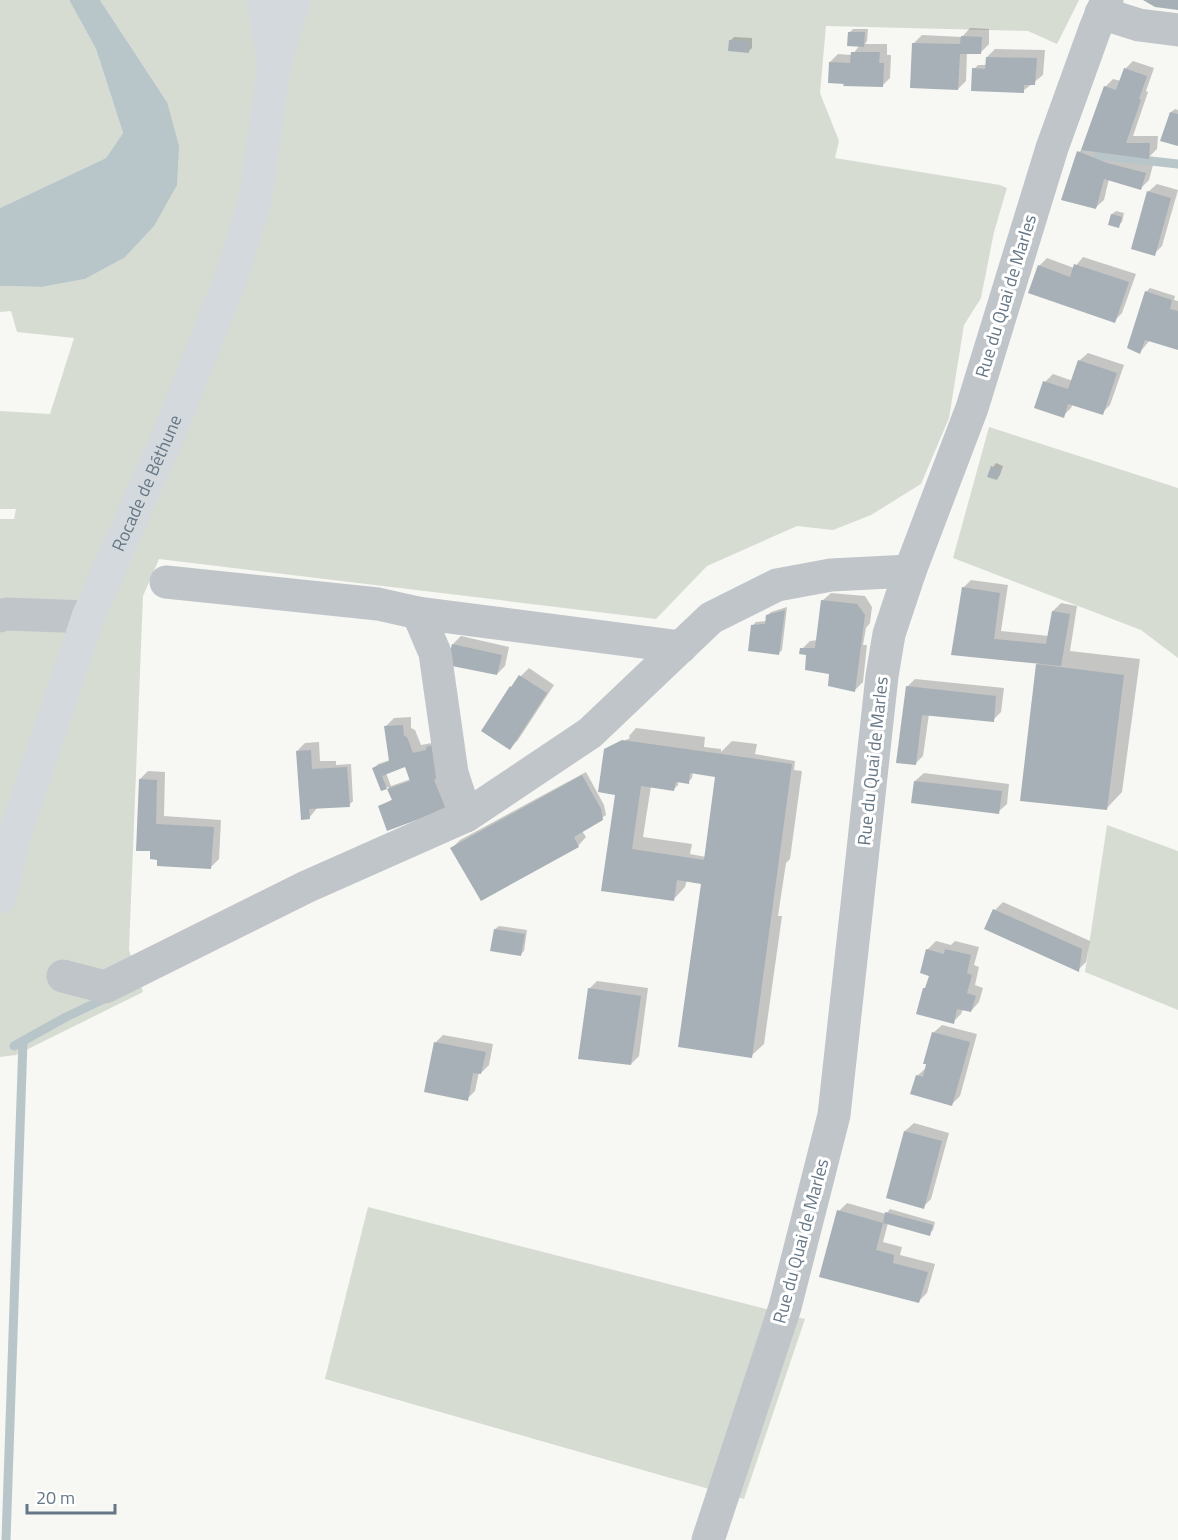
<svg xmlns="http://www.w3.org/2000/svg" width="1178" height="1540" font-family="'Titillium Web',sans-serif">
<rect width="100%" height="100%" fill="#f7f7f4"/>
<g fill="#d7dcd3">
<path d="M0 0H69L96 49 123 133 106 158 0 208Z"/>
<path d="M100 0H1079L1057 44 1028 31 826 26 820 93 839 141 835 158 1000 185 1007 188 994 232 981 298 964 325 949 418 921 484 871 515 833 530 797 526 707 566 656 619 159 559 143 596 129 950 143 992 16 1055 0 1057V519H14L16 509H0V411L50 414 74 338 17 332 11 311 0 312V286L42 287 85 279 124 258 167 102Z"/>
<path d="M989 427 1178 488V658L1141 630 953 558Z"/>
<path d="M1107 825 1178 851V1010L1085 972Z"/>
<path d="M368 1207 805 1319 744 1499 325 1379Z"/>
</g>
<path fill="#b8c5c9" d="M69 0H100L167 102 179 146 177 185 154 226 124 258 85 279 42 287 0 286V208L106 158 123 133 96 49Z"/>
<g fill="#0003" fill-rule="evenodd">
<path d="M970 28 989 29V44L980 53 967 52 966 81 958 89 913 44 922 35 962 37Z"/>
<path d="M853 29H868L867 41 865 44H887V55H891L890 78 882 86 830 62 838 54 852 55 860 45 849 33Z"/>
<path d="M734 37 752 38V48L748 52 730 41Z"/>
<path d="M995 49 1045 50 1043 75 1023 91 974 69 978 65H987V57Z"/>
<path d="M1133 61 1154 68 1146 91 1148 92 1133 136H1158L1157 149 1149 157 1114 153V155L1153 165 1149 180 1141 188 1109 179 1104 200 1095 208 1079 152 1084 147 1105 87 1113 79 1121 81 1125 69Z"/>
<path d="M1175 109 1178 110V144L1171 112Z"/>
<path d="M1157 184 1178 190 1162 246 1154 254 1148 192Z"/>
<path d="M1116 211 1124 213 1122 222 1118 226 1112 214Z"/>
<path d="M1083 257 1136 274 1122 313 1114 321 1039 266 1047 258 1074 268Z"/>
<path d="M1150 288 1175 296 1174 300 1178 301V349L1150 340 1140 352 1146 292Z"/>
<path d="M1088 353 1124 365 1110 405 1102 413 1073 403 1071 408 1063 416 1045 382 1053 374 1073 381 1079 361Z"/>
<path d="M996 463 1003 466 1000 475 997 479 993 467Z"/>
<path d="M971 580 1008 585 1001 631 1049 636 1053 611 1061 603 1077 606 1070 651 1140 659 1122 792 1106 809 1037 665 1040 663 952 654 963 588Z"/>
<path d="M831 593 865 596 872 607 870 623 866 628 863 645H867L863 682 855 690 802 649 810 641 818 640 822 601Z"/>
<path d="M787 607 782 650 778 654 752 626 756 622 767 621V616L771 612Z"/>
<path d="M461 636 509 647 505 666 497 674 453 644Z"/>
<path d="M529 668 554 685 518 740 510 748 521 676Z"/>
<path d="M915 679 1004 688 1001 712 993 720 929 714 923 756 915 764 907 687Z"/>
<path d="M411 717V728L415 730 421 745 432 743 453 800 445 808 380 807 393 799 388 787 382 789 374 768 378 764 390 760 386 726 394 718ZM400 750 411 779 391 786 386 773Z"/>
<path d="M636 728 705 737 704 747 721 749V752L732 741 757 744 755 754 795 761 794 770 802 771 790 859 786 863 778 916H782L764 1044 751 1056 702 882 687 880 685 887 673 900 603 890 616 794 608 749 630 738 629 736ZM693 772 716 776 706 857 690 854 692 844 643 837 651 786 674 789 678 785V781L688 782 692 778Z"/>
<path d="M319 742 320 761H336V765L351 764 353 801 349 805 318 807 309 818 297 751 305 743Z"/>
<path d="M148 771 165 772 164 816 221 820 219 859 211 867 159 859 140 779Z"/>
<path d="M586 772 604 805 606 815 582 831 586 837 578 846 452 848 460 840Z"/>
<path d="M924 773 1009 784 1007 804 998 812 915 781Z"/>
<path d="M1003 902 1090 941 1086 962 1078 970 995 910Z"/>
<path d="M499 926 527 930 524 951 520 955 495 929Z"/>
<path d="M936 941 951 945 955 941 979 947 974 965 979 967 975 985 983 988 979 1002 971 1011 963 1009 961 1014 953 1022 928 985 930 975 927 950Z"/>
<path d="M597 981 648 988 639 1056 631 1064 589 989Z"/>
<path d="M942 1025 977 1034 960 1096 952 1104 917 1076 926 1068 933 1033Z"/>
<path d="M443 1035 493 1044 489 1065 481 1073 479 1072 475 1091 467 1099 435 1043Z"/>
<path d="M914 1123 949 1133 931 1199 923 1207 888 1197 905 1131Z"/>
<path d="M847 1203 886 1214 890 1209 935 1222 933 1230 929 1234 888 1223 883 1242 902 1247 900 1255 935 1264 927 1293 919 1301 839 1211Z"/>
</g>
<g fill="none" stroke-linecap="round" stroke-linejoin="round">
<g stroke="#b8c5c9" stroke-width="9">
<path d="M1098 155 1178 164"/>
<path d="M14 1046 66 1017 108 997"/>
<path d="M6 1540 23 1041"/>
</g>
</g>
<g fill="#a7b0b6" fill-rule="evenodd">
<path d="M1143 0H1178V10L1155 7Z"/>
<path d="M848 32H865L864 47 847 46Z"/>
<path d="M961 36 982 37 981 54H960L958 90 910 88 912 43 960 44Z"/>
<path d="M729 40 749 41V53L728 51Z"/>
<path d="M851 52H880L879 63H884L883 87 843 86 844 84 828 83 829 62 850 63Z"/>
<path d="M986 57 1037 58 1035 85H1024V93L971 91 972 68 985 69Z"/>
<path d="M1124 68 1147 76 1139 99 1141 100 1126 143H1150L1149 159 1081 150 1104 86 1116 90Z"/>
<path d="M1170 112 1178 114V146L1160 141Z"/>
<path d="M1077 151 1107 163 1146 173 1141 190 1104 179 1096 209 1061 200Z"/>
<path d="M1147 191 1171 198 1155 256 1131 249Z"/>
<path d="M1111 214 1122 217 1119 228 1108 225Z"/>
<path d="M1074 264 1129 282 1115 323 1028 293 1038 265 1070 277Z"/>
<path d="M1145 291 1172 300 1170 309 1178 311V350L1145 340 1140 354 1127 348Z"/>
<path d="M1078 360 1117 373 1103 415 1068 404 1064 418 1034 408 1043 381 1068 389Z"/>
<path d="M991 466 1001 470 997 480 987 477Z"/>
<path d="M962 587 1000 593 994 639 1046 644 1052 611 1070 614 1061 666 951 655Z"/>
<path d="M821 600 857 604 865 615 855 692 828 686 829 674 805 670 806 655 799 654 800 648H815Z"/>
<path d="M785 610 779 655 748 651 751 625 765 624 766 615Z"/>
<path d="M452 644 502 655 497 675 447 665Z"/>
<path d="M1036 664 1124 675 1107 810 1020 801Z"/>
<path d="M519 675 547 693 510 750 481 731 510 686 511 687Z"/>
<path d="M906 686 996 696 994 722 922 715 916 765 896 763Z"/>
<path d="M403 725 404 736 407 737 413 753 426 750V747L436 744 443 772 434 780 446 809 387 831 378 806 392 800 387 789 410 781 405 767 382 776 387 789 381 791 372 768 389 761 384 726Z"/>
<path d="M622 740 792 764 752 1058 678 1047 701 884 677 880 674 901 601 891 615 795 598 792 604 749ZM690 773 715 777 704 860 632 849 641 786 674 791 676 782 689 784Z"/>
<path d="M311 750 312 769 347 767 350 807 309 809 310 819 301 820 296 751Z"/>
<path d="M582 775 601 809 603 820 574 837 579 847 481 901 450 848Z"/>
<path d="M139 779 157 780 156 824 214 827 211 869 157 866V860L150 859V851H136Z"/>
<path d="M914 781 1002 791 999 814 911 803Z"/>
<path d="M993 909 1082 949 1079 972 984 929Z"/>
<path d="M494 929 525 934 521 956 490 951Z"/>
<path d="M926 949 944 954 945 949 971 955 967 973 972 975 967 993 976 996 971 1012 957 1009 954 1024 916 1014 923 988H925L929 976 920 973Z"/>
<path d="M588 988 641 996 631 1065 578 1059Z"/>
<path d="M932 1032 970 1042 952 1106 910 1094 916 1075 923 1077 926 1064H923Z"/>
<path d="M434 1042 486 1052 481 1074 473 1073 468 1101 424 1092Z"/>
<path d="M904 1131 942 1141 924 1209 886 1198Z"/>
<path d="M837 1210 883 1223 876 1250 894 1255 893 1263 928 1272 919 1303 819 1277Z"/>
<path d="M885 1212 933 1225 930 1236 883 1223Z"/>
</g>
<g fill="none" stroke-linecap="round" stroke-linejoin="round">
<g stroke="#c0c5c9" stroke-width="33">
<path d="M1101 13 1139 25 1178 30"/>
<path d="M166 582 378 604 418 613 681 647"/>
<path d="M418 613 435 653 452 773 466 816"/>
<path d="M0 616 7 614 88 617"/>
<path d="M63 976 105 987 306 887 466 816 590 733 711 618 777 585 831 575 910 571"/>
<path d="M708 1540 785 1307 834 1115 882 676 889 634 910 571 972 408 1052 148 1095 29 1107 0"/>
</g>
<g stroke="#d4d9dd" stroke-width="33">
<path d="M263 0 273 60"/>
<path id="s1" d="M0 897 14 837 88 617 171 429 234 270 255 200 274 66 294 0"/>
</g>
</g>
<g text-anchor="middle" stroke-width="6" stroke-linejoin="round" paint-order="stroke">
<g font-size="18" fill="#657786" stroke="#fff">
<text transform="translate(1006 296) rotate(-73)" y="6">Rue du Quai de Marles</text>
<text dy="6" stroke="none"><textPath href="#s1" startOffset="440">Rocade de Béthune</textPath></text>
<text transform="translate(873 761) rotate(-84)" y="6">Rue du Quai de Marles</text>
<text transform="translate(801 1241) rotate(-75)" y="6">Rue du Quai de Marles</text>
</g>
</g>
<path d="M27 1504v9h88v-9" fill="none" stroke="#657786" stroke-width="3"/>
<text x="36" y="1504" font-size="18" fill="#657786" stroke="#ffffff" stroke-width="4.5" paint-order="stroke">20 m</text>
</svg>
